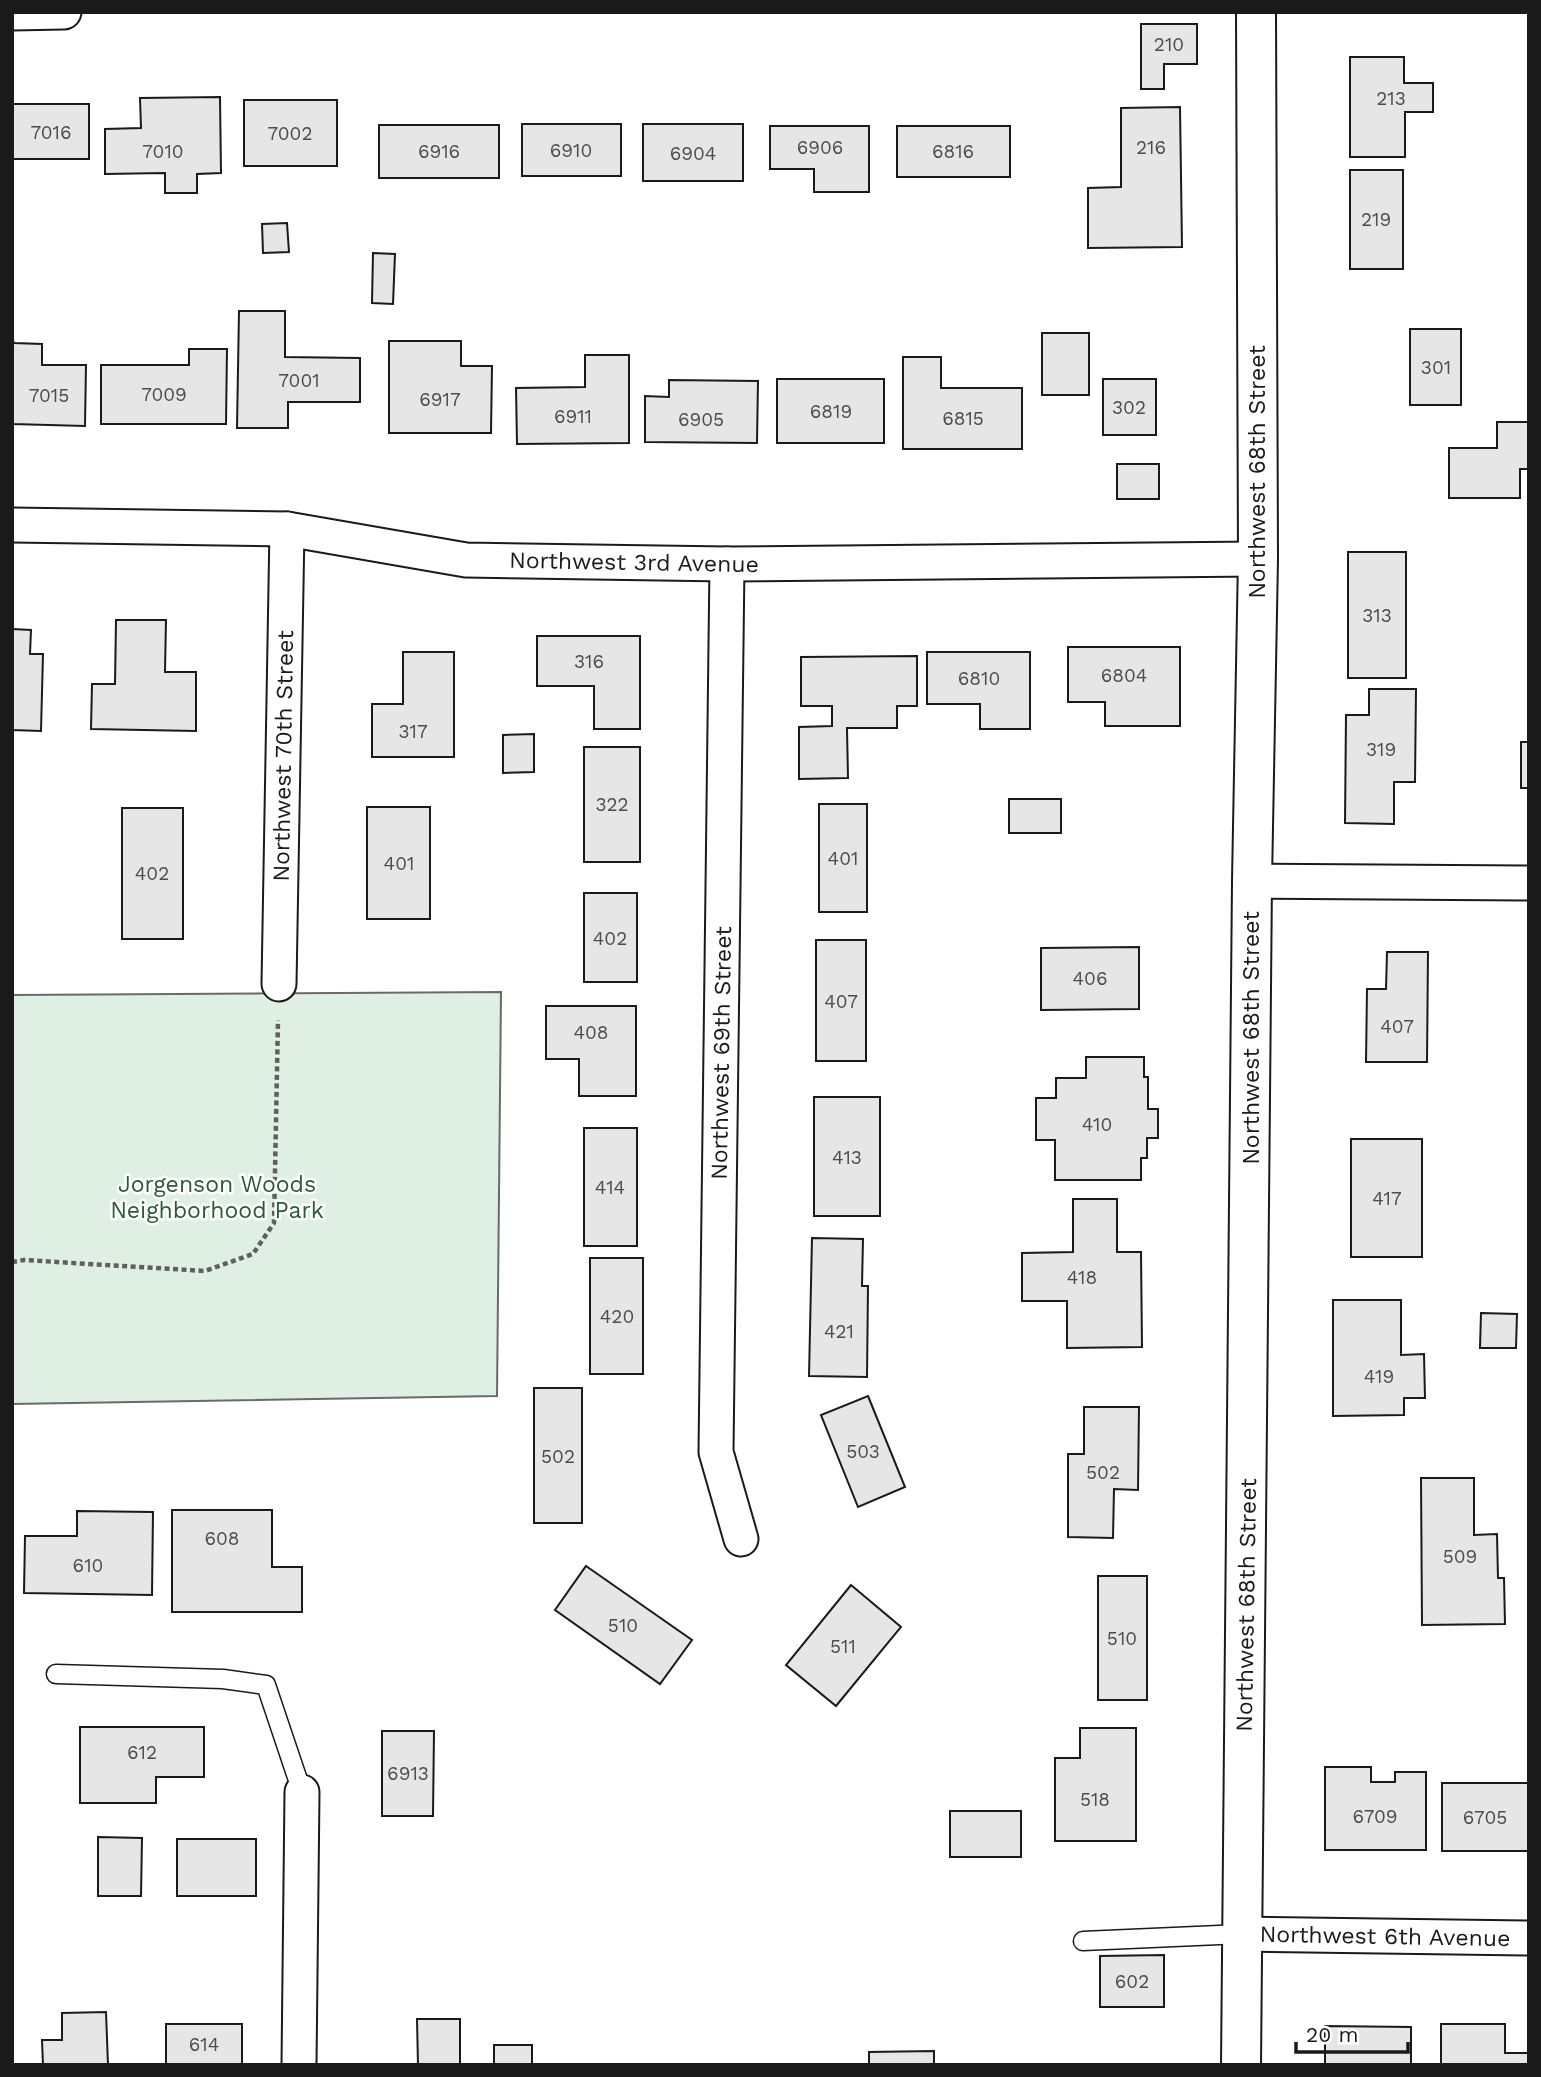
<svg xmlns="http://www.w3.org/2000/svg" width="1541" height="2077" font-family="'Work Sans',sans-serif">
<rect width="100%" height="100%" fill="#fff"/>
<path fill="#e0efe3" stroke="#6a6a6a" stroke-width="2" d="M501 992 497 1396 12 1404V995Z"/>
<g fill="#e6e6e6" stroke="#1a1a1a" stroke-width="2">
<path d="M1141 24H1197V64H1164V89H1141Z"/>
<path d="M1350 57H1404V83H1433V112H1405V157H1350Z"/>
<path d="M220 97 221 173 197 174V193H165V173L105 174V129L141 128 140 98Z"/>
<rect x="244" y="100" width="93" height="66"/>
<rect x="12" y="104" width="77" height="55"/>
<path d="M1180 107 1182 247 1088 248V188L1121 187V108Z"/>
<rect x="522" y="124" width="99" height="52"/>
<rect x="643" y="124" width="100" height="57"/>
<rect x="379" y="125" width="120" height="53"/>
<path d="M770 126H869V192H814V169H770Z"/>
<rect x="897" y="126" width="113" height="51"/>
<rect x="1350" y="170" width="53" height="99"/>
<path d="M287 223 289 252 263 253 262 224Z"/>
<path d="M373 253 395 254 393 304 372 303Z"/>
<path d="M239 311H285V357L360 358V402H288V428H237Z"/>
<rect x="1410" y="329" width="51" height="76"/>
<rect x="1042" y="333" width="47" height="62"/>
<path d="M12 339 14 343 42 344V365H86L85 426 12 424Z"/>
<path d="M389 341H461V366H492L491 433H389Z"/>
<path d="M189 349H227L226 424H101V365H189Z"/>
<path d="M585 355H629V443L517 444 516 388 585 387Z"/>
<path d="M903 357H941V388H1022V449H903Z"/>
<rect x="777" y="379" width="107" height="64"/>
<rect x="1103" y="379" width="53" height="56"/>
<path d="M669 380 758 381 757 443 645 442V396L669 397Z"/>
<path d="M1497 422H1529V469H1520V498H1449V448H1497Z"/>
<rect x="1117" y="464" width="42" height="35"/>
<rect x="1348" y="552" width="58" height="126"/>
<path d="M116 620H166L165 672H196V731L91 729 92 684H115Z"/>
<path d="M12 629 31 630 30 654H43L41 731 12 730Z"/>
<path d="M537 636H640V729H594V686H537Z"/>
<path d="M1068 647H1180V726H1105V702H1068Z"/>
<path d="M403 652H454V757H372V704H403Z"/>
<path d="M927 652H1030V729H980V704H927Z"/>
<path d="M917 656V706H897V728H847L848 778 799 779V727L832 726V706H801V657Z"/>
<path d="M1369 689H1416L1415 782H1394V824L1345 823 1346 715H1369Z"/>
<path d="M534 734V772L503 773V735Z"/>
<rect x="1521" y="742" width="8" height="46"/>
<rect x="584" y="747" width="56" height="115"/>
<rect x="1009" y="799" width="52" height="34"/>
<rect x="819" y="804" width="48" height="108"/>
<rect x="367" y="807" width="63" height="112"/>
<rect x="122" y="808" width="61" height="131"/>
<rect x="584" y="893" width="53" height="89"/>
<rect x="816" y="940" width="50" height="121"/>
<path d="M1139 947V1009L1041 1010V948Z"/>
<path d="M1387 952H1428L1427 1062H1366L1367 989H1386Z"/>
<path d="M546 1006H636V1096H579V1059H546Z"/>
<path d="M1086 1057H1144V1077H1148V1109H1158V1138H1147V1158H1141V1180H1055V1140H1036V1098H1056V1078H1086Z"/>
<rect x="814" y="1097" width="66" height="119"/>
<rect x="584" y="1128" width="53" height="118"/>
<rect x="1351" y="1139" width="71" height="118"/>
<path d="M1073 1199H1117V1252H1141L1142 1347 1067 1348V1301H1022V1253L1073 1252Z"/>
<path d="M812 1238 863 1239 862 1286H868L867 1377 809 1376Z"/>
<rect x="590" y="1258" width="53" height="116"/>
<path d="M1333 1300H1401V1355L1424 1354 1425 1398H1404V1415L1333 1416Z"/>
<path d="M1481 1313 1517 1314 1516 1348H1480Z"/>
<rect x="534" y="1388" width="48" height="135"/>
<path d="M868 1396 905 1487 858 1507 821 1415Z"/>
<path d="M1084 1407H1139L1138 1490 1114 1489 1113 1538 1068 1537V1454H1084Z"/>
<path d="M1421 1478H1474V1535L1497 1534 1498 1578H1504L1505 1624 1422 1625Z"/>
<path d="M172 1510H272V1567H302V1612H172Z"/>
<path d="M77 1511 153 1512 152 1595 24 1593 25 1536H77Z"/>
<path d="M586 1566 692 1640 660 1684 555 1610Z"/>
<rect x="1098" y="1576" width="49" height="124"/>
<path d="M851 1585 901 1627 836 1706 786 1665Z"/>
<path d="M80 1727H204V1777H156V1803H80Z"/>
<path d="M1080 1728H1136V1841H1055V1758H1080Z"/>
<path d="M382 1731H434L433 1816H382Z"/>
<path d="M1325 1767H1371V1782H1395V1772H1426V1850H1325Z"/>
<rect x="1442" y="1783" width="87" height="68"/>
<rect x="950" y="1811" width="71" height="46"/>
<path d="M98 1837 142 1838 141 1896H98Z"/>
<rect x="177" y="1839" width="79" height="57"/>
<path d="M1164 1955V2007H1100V1956Z"/>
<path d="M106 2012 108 2065H43L42 2040H62V2013Z"/>
<path d="M417 2019H460V2065H418Z"/>
<rect x="166" y="2024" width="76" height="41"/>
<path d="M1441 2024H1505V2053H1529V2065H1441Z"/>
<path d="M1325 2026 1411 2027V2065H1325Z"/>
<rect x="494" y="2045" width="38" height="20"/>
<path d="M934 2051V2065H869V2052Z"/>
</g>
<g fill="none" stroke-linecap="round" stroke-linejoin="round">
<g stroke="#1a1a1a" stroke-width="21">
<g id="lane">
<path d="M56 1674 223 1679 266 1685 302 1792"/>
<path d="M1083 1941 1242 1934"/>
</g>
</g>
<g stroke="#1a1a1a" stroke-width="37">
<g id="street">
<path d="M12 13 64 12"/>
<path d="M12 525 287 529 466 560 727 564 1258 559"/>
<path d="M727 564 716 1452 741 1539"/>
<path d="M1252 881 1529 883"/>
<path d="M279 984 287 529"/>
<path d="M1242 1934 1529 1938"/>
<path d="M299 2065 302 1792"/>
</g>
</g>
<g stroke="#1a1a1a" stroke-width="42">
<path id="secondary" d="M1241 2065 1252 881 1258 559 1256 12"/>
</g>
<path stroke="#5f5f5f" stroke-width="4.5" stroke-dasharray="5 3.5" stroke-linecap="butt" d="M12 1262 24 1260 205 1271 253 1254 274 1223 278 1020"/>
<use href="#lane" stroke="#fff" stroke-width="18"/>
<use href="#street" stroke="#fff" stroke-width="33"/>
<use href="#secondary" stroke="#fff" stroke-width="38"/>
</g>
<g text-anchor="middle" stroke-width="5" stroke-linejoin="round" paint-order="stroke">
<g font-size="19" fill="#4d4d4d">
<text x="1169" y="51">210</text>
<text x="1391" y="105">213</text>
<text x="51" y="139">7016</text>
<text x="290" y="140">7002</text>
<text x="820" y="154">6906</text>
<text x="1151" y="154">216</text>
<text x="571" y="157">6910</text>
<text x="163" y="158">7010</text>
<text x="439" y="158">6916</text>
<text x="953" y="158">6816</text>
<text x="693" y="160">6904</text>
<text x="1376" y="226">219</text>
<text x="1436" y="374">301</text>
<text x="299" y="387">7001</text>
<text x="164" y="401">7009</text>
<text x="49" y="402">7015</text>
<text x="440" y="406">6917</text>
<text x="1129" y="414">302</text>
<text x="831" y="418">6819</text>
<text x="573" y="423">6911</text>
<text x="963" y="425">6815</text>
<text x="701" y="426">6905</text>
<text x="1377" y="622">313</text>
<text x="589" y="668">316</text>
<text x="1124" y="682">6804</text>
<text x="979" y="685">6810</text>
<text x="413" y="738">317</text>
<text x="1381" y="756">319</text>
<text x="612" y="811">322</text>
<text x="843" y="865">401</text>
<text x="399" y="870">401</text>
<text x="152" y="880">402</text>
<text x="610" y="945">402</text>
<text x="1090" y="985">406</text>
<text x="841" y="1008">407</text>
<text x="1397" y="1033">407</text>
<text x="591" y="1039">408</text>
<text x="1097" y="1131">410</text>
<text x="847" y="1164">413</text>
<text x="610" y="1194">414</text>
<text x="1387" y="1205">417</text>
<text x="1082" y="1284">418</text>
<text x="617" y="1323">420</text>
<text x="839" y="1338">421</text>
<text x="1379" y="1383">419</text>
<text x="863" y="1458">503</text>
<text x="558" y="1463">502</text>
<text x="1103" y="1479">502</text>
<text x="222" y="1545">608</text>
<text x="1460" y="1563">509</text>
<text x="88" y="1572">610</text>
<text x="623" y="1632">510</text>
<text x="1122" y="1645">510</text>
<text x="843" y="1653">511</text>
<text x="142" y="1759">612</text>
<text x="408" y="1780">6913</text>
<text x="1095" y="1806">518</text>
<text x="1375" y="1823">6709</text>
<text x="1485" y="1824">6705</text>
<text x="1132" y="1988">602</text>
<text x="204" y="2051">614</text>
</g>
<g font-size="23" fill="#1a1a1a" stroke="#fff">
<text transform="translate(1257 472) rotate(-90)" y="8">Northwest 68th Street</text>
<text transform="translate(634 562) rotate(1)" y="8">Northwest 3rd Avenue</text>
<text transform="translate(283 756) rotate(-89)" y="8">Northwest 70th Street</text>
<text transform="translate(1251 1038) rotate(-90)" y="8">Northwest 68th Street</text>
<text transform="translate(721 1053) rotate(-89)" y="8">Northwest 69th Street</text>
<text transform="translate(1246 1605) rotate(-89)" y="8">Northwest 68th Street</text>
<text transform="translate(1385 1936) rotate(1)" y="8">Northwest 6th Avenue</text>
</g>
<g font-size="23" fill="#2b5a34" stroke="#fff">
<text x="217" y="1192">Jorgenson Woods<tspan x="217" dy="26">Neighborhood Park</tspan></text>
</g>
</g>
<rect width="1541" height="2077" fill="none" stroke="#1a1a1a" stroke-width="28"/>
<path d="M1296 2042v10h112v-10" fill="none" stroke="#1a1a1a" stroke-width="3.5"/>
<text x="1306" y="2042" font-size="21" fill="#1a1a1a" stroke="#ffffff" stroke-width="5" paint-order="stroke">20 m</text>
</svg>
